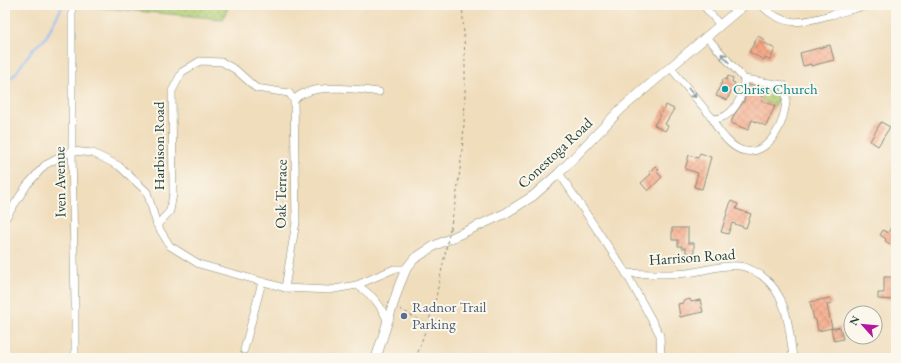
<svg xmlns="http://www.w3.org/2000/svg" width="901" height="363" font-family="'EB Garamond',serif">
<defs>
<pattern id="grass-dots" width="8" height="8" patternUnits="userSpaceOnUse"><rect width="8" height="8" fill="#b0ce74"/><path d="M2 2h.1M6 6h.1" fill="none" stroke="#8fa860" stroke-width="1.8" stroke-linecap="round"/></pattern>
<pattern id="building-cross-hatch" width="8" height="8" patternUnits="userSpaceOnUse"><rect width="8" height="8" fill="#f6a381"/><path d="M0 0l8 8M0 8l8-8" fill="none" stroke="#c7866a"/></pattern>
</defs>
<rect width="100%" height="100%" fill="#fbf7ec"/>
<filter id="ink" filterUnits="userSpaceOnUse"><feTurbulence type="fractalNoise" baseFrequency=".025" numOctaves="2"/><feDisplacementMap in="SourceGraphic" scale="8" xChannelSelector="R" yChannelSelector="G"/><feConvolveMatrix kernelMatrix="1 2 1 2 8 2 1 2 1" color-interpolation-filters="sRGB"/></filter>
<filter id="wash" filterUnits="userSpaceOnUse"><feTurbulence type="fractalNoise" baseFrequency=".012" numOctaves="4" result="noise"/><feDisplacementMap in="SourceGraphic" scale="16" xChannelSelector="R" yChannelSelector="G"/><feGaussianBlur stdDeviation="0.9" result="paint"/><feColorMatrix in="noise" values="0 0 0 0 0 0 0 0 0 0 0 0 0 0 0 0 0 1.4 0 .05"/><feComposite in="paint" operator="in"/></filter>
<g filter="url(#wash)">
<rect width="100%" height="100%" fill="#f0ddbc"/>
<g fill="url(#grass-dots)" stroke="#688654">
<path d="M72 5H229L223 19Z"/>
<path d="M766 87 778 88 780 93 775 106 762 100 761 99Z"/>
</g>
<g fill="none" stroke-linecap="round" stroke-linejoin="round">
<path stroke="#87b8f3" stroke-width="2" d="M5 83 16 73 26 58 35 47 45 39 63 5"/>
</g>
<g id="blocks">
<g fill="url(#building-cross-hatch)">
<path d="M758 36 765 40 763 42 775 49 770 60 765 58 764 60 749 52Z"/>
<path d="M830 45 834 60 811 66V64L803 66 800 53Z"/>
<path d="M728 76 733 78 732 82 735 83 727 100 716 96 723 79 726 80Z"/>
<path d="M749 85 765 89 761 100 775 106 766 126 752 120 748 130 731 123 734 115 744 101Z"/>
<path d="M666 105 674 109 665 124 668 126 665 131 654 125Z"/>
<path d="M881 122 890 127 878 146 870 141Z"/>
<path d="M700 153 711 157 702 189 694 187 698 173 685 169 689 155 698 158Z"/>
<path d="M655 166 659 170 657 172 662 177 648 191 641 183 651 174 649 172Z"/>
<path d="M731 201 738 204 736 209 751 214 746 228 732 223 728 234 721 232Z"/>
<path d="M896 219V248L885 241 886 239 880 235 883 230 888 233Z"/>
<path d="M672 228H688V243H694V253H686V248H682V246H678V240H672Z"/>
<path d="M884 277H896V300L878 299V293H884Z"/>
<path d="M830 298 832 304 827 305 832 328 818 331 816 320H814L810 302Z"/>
<path d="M690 299 691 302 700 300 703 312 680 317 678 304 683 303V301Z"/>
<path d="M840 327 843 339 834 341 831 329Z"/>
</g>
</g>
</g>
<g filter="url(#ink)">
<use href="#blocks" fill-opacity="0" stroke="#888d78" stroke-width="1"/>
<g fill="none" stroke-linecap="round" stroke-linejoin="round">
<g stroke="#888d78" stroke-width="8">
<g id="minor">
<path d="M72 5V151L75 305V358"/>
<path d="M703 5 720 25"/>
<path d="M761 5C784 28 803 23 830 15 843 12 856 8 869 5"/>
<path d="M670 67 713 119C715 127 721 133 726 139 752 168 778 141 784 113 786 104 788 94 784 85L744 79 706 36"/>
<path d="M294 100C297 97 301 94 305 93 322 85 361 89 379 92"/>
<path d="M713 119C733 119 744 96 744 79"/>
<path d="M559 173 626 273 660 335 661 358"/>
<path d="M5 219 27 185 45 165 72 151 93 153 119 166 147 192 157 225 170 246 199 264 285 288 329 290 357 285 394 269H406"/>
<path d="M157 225 170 211 173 194 172 91 182 72 200 61 222 62 236 70 256 88 289 93 294 100"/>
<path d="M626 273C647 274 667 275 687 273 705 271 721 264 739 266 747 266 754 271 761 275 788 295 789 327 793 358"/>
<path d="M357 285C373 296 379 302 387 320"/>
<path d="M285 288 296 222 294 100"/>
<path d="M244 350 262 282"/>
</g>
</g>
<g stroke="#888d78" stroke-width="10">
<path id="major" d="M376 358 399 286 406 269 414 259 434 246 506 213 533 196 559 173 621 109 744 5"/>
</g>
<g stroke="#888d78" stroke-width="1" stroke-dasharray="3 3" stroke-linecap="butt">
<path d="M450 229C466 156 468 80 462 5"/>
<path d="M400 309 427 324"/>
<path d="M416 358 435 302 446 249"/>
</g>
<use href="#minor" stroke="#fff" stroke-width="7"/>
<use href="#major" stroke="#fff" stroke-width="9"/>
<path stroke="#888d78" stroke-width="1" stroke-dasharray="3 3" stroke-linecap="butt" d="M446 249 450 229"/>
</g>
<defs><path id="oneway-shaft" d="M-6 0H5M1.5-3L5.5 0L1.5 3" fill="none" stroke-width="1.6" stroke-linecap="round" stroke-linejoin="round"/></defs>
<g stroke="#8f9e9a">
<use href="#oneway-shaft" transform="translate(725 58) rotate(-131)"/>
<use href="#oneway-shaft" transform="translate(692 93) rotate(51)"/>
</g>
</g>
<circle fill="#0f9aa8" stroke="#fbf7ec" stroke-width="1.5" cx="725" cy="89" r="4"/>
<circle fill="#5c6f8a" stroke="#fbf7ec" stroke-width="1.5" cx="404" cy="316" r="4"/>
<g text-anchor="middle" stroke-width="4" stroke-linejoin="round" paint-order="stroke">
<g font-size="15" fill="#0d838f" stroke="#fbf7ec" text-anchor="start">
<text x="733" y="94">Christ Church</text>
</g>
<g font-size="15" fill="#1f3d34" stroke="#fbf7ec">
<text transform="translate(159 146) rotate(-90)" y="5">Harbison Road</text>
<text transform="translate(555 153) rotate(-43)" y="5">Conestoga Road</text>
<text transform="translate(60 182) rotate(-91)" y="5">Iven Avenue</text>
<text transform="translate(281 194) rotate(-89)" y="5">Oak Terrace</text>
<text transform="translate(692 257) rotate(-4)" y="5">Harrison Road</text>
</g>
<g font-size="15" fill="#4e5e75" stroke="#fbf7ec" text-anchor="start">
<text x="412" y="312">Radnor Trail<tspan x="412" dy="17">Parking</tspan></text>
</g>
</g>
<rect width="901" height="363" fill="none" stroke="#fbf7ec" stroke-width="20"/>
<g transform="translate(863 325) rotate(297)"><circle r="19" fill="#fbf7ec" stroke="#a3ada2"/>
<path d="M0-3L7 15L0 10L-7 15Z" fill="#b5179e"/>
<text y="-6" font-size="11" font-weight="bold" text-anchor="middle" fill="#1f3d34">N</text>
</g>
</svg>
